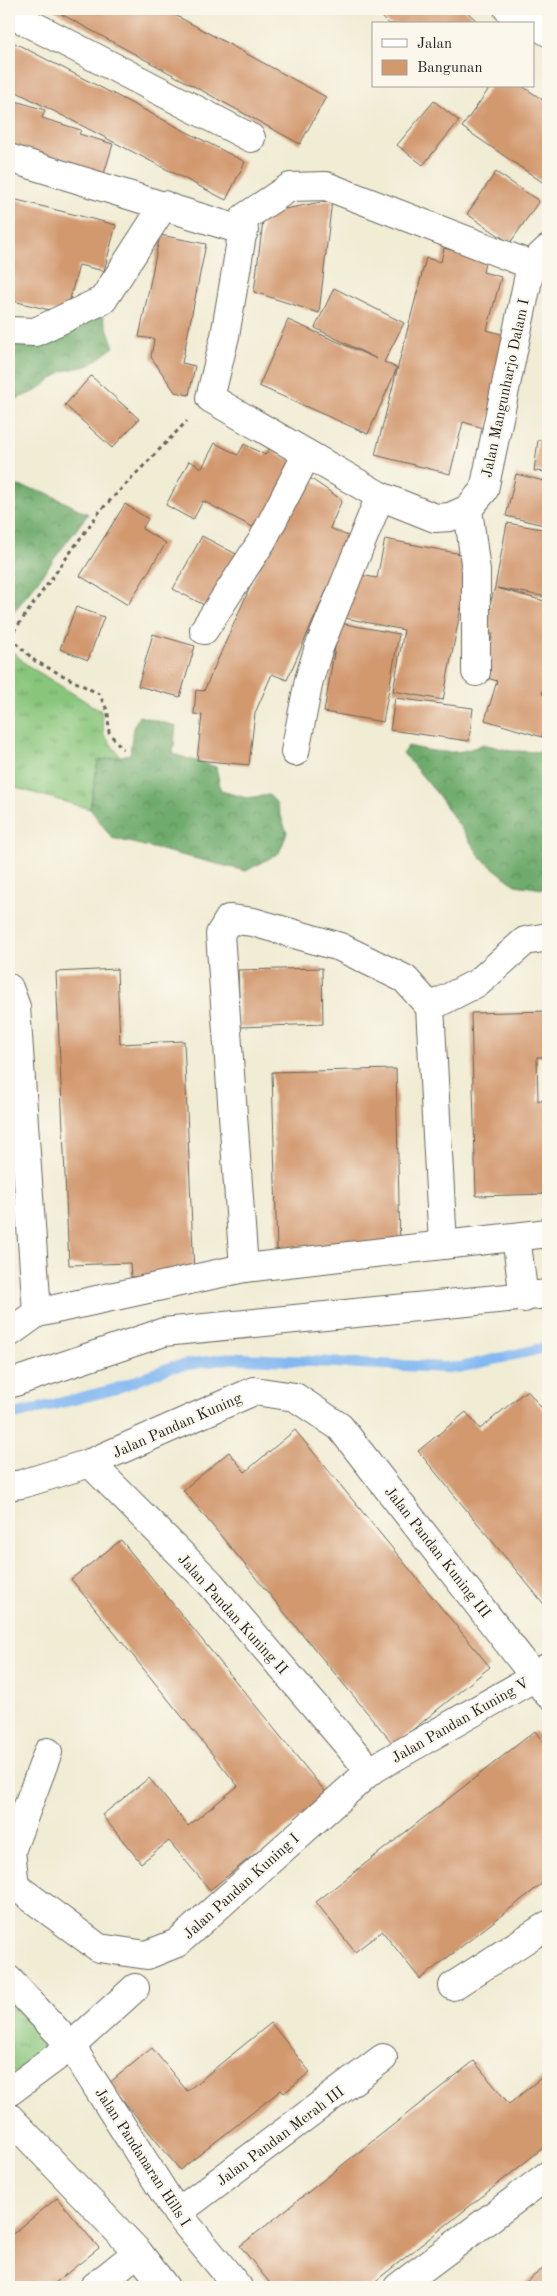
<svg xmlns="http://www.w3.org/2000/svg" width="557" height="2296" font-family="'Old Standard TT',serif">
<defs>
<pattern id="grass-tufts" width="24" height="20" patternUnits="userSpaceOnUse" patternTransform="scale(1.25)"><rect width="24" height="20" fill="#89c67c"/><path d="M3 7l-1-3M5 7V3M7 7l1-3M15 17l-1-3M17 17v-4M19 17l1-3" fill="none" stroke="#6fa065"/></pattern>
<pattern id="forest-crowns" width="20" height="18" patternUnits="userSpaceOnUse" patternTransform="scale(1.25)"><rect width="20" height="18" fill="#6eab6c"/><path d="M2 6a3 3 0 1 1 6 0M12 15a3 3 0 1 1 6 0" fill="none" stroke="#5a8a58"/></pattern>
</defs>
<rect width="100%" height="100%" fill="#fbf7ec"/>
<filter id="ink" filterUnits="userSpaceOnUse"><feTurbulence type="fractalNoise" baseFrequency=".02" numOctaves="2"/><feDisplacementMap in="SourceGraphic" scale="10" xChannelSelector="R" yChannelSelector="G"/><feConvolveMatrix kernelMatrix="1 2 1 2 8 2 1 2 1" color-interpolation-filters="sRGB"/></filter>
<filter id="wash" filterUnits="userSpaceOnUse"><feTurbulence type="fractalNoise" baseFrequency=".0096" numOctaves="4" result="noise"/><feDisplacementMap in="SourceGraphic" scale="20" xChannelSelector="R" yChannelSelector="G"/><feGaussianBlur stdDeviation="1.12" result="paint"/><feColorMatrix in="noise" values="0 0 0 0 0 0 0 0 0 0 0 0 0 0 0 0 0 1.4 0 .05"/><feComposite in="paint" operator="in"/></filter>
<g filter="url(#wash)">
<rect width="100%" height="100%" fill="#f1ecd4"/>
<g fill="url(#grass-tufts)" stroke="#52714c">
<path d="M12 651 27 665 101 711 104 735 120 756 98 761 90 809 20 789 9 783V656Z"/>
<path d="M9 1993 56 2053 21 2080 9 2065Z"/>
</g>
<g fill="url(#forest-crowns)" stroke="#456444">
<path d="M102 313 114 347 88 366 63 371 36 391 9 402V338Z"/>
<path d="M9 484 45 492 88 514 11 616 9 611Z"/>
<path d="M139 716 176 726 173 754 216 767 221 791 247 798 269 795 276 802 287 833 279 853 246 871 112 838 90 809 98 761 130 754 133 728Z"/>
<path d="M483 744 511 751 548 752V887L543 889 515 885 482 859 439 796 403 753 408 746C435 752 457 757 483 744Z"/>
</g>
<g fill="none" stroke-linecap="round" stroke-linejoin="round">
<path stroke="#83b8f1" stroke-width="11" d="M9 1416 115 1389 171 1367 232 1358 457 1368 548 1347"/>
</g>
<g id="blocks">
<g fill="#d2986e">
<path d="M52 9H164L326 97 300 144Z"/>
<path d="M385 9H464L480 24H389L380 15Z"/>
<path d="M525 9H548V17Z"/>
<path d="M9 40 245 162 226 200 9 88Z"/>
<path d="M491 86H522L543 100 548 92V186L462 127Z"/>
<path d="M9 99 45 110 42 118 81 130 79 134 113 144 103 177 9 148Z"/>
<path d="M434 101 459 121 423 165 397 145Z"/>
<path d="M496 172 539 201 510 243 467 214Z"/>
<path d="M9 198 116 225 104 271 79 265 66 314 9 300Z"/>
<path d="M332 200 319 313 254 292 264 213Z"/>
<path d="M160 235 206 244 182 363 195 366 189 395 175 392 151 357 154 339 139 337Z"/>
<path d="M444 248 486 259 483 272 501 277 487 330 511 337 487 429 463 422 450 474 375 455 426 258 441 262Z"/>
<path d="M334 288 404 323 384 362 397 368 368 434 259 386 288 320 377 359 315 328Z"/>
<path d="M91 376 139 419 112 448 65 405Z"/>
<path d="M538 440 548 441V472L534 471Z"/>
<path d="M215 443 238 455 244 444 265 455 269 449 296 463 260 531 203 501 193 520 166 505 189 461 202 468Z"/>
<path d="M516 474 548 482V526L506 516Z"/>
<path d="M307 476 342 500 330 528 350 537 287 680 272 674 255 713 249 765 197 760 202 715 194 714 196 690 204 691 285 508Z"/>
<path d="M125 504 148 519 142 529 166 543 128 605 80 576Z"/>
<path d="M507 523 548 530V597L497 588 548 602V671L542 694 548 696V716L542 737 485 720 497 681 481 676 493 634 482 632 495 587Z"/>
<path d="M202 536 238 555 210 608 173 589Z"/>
<path d="M385 539 471 556 443 700 393 691 404 630 345 618 354 574 377 578Z"/>
<path d="M76 607 104 617 88 660 60 649Z"/>
<path d="M339 623 399 634 383 722 324 712Z"/>
<path d="M153 634 195 646 180 697 138 686Z"/>
<path d="M395 698 473 708 469 741 390 730Z"/>
<path d="M322 968 323 1024 240 1027 238 970Z"/>
<path d="M117 969 120 1044 184 1041 194 1274 131 1277 130 1263 69 1265 56 972Z"/>
<path d="M548 1011V1057H537L538 1101 548 1100V1194L476 1196 471 1013Z"/>
<path d="M396 1069 400 1249 277 1252 272 1072Z"/>
<path d="M527 1390 548 1416V1609L418 1451 466 1412 480 1429Z"/>
<path d="M295 1430 490 1667 394 1745 183 1490 229 1452 245 1472Z"/>
<path d="M121 1540 328 1795 210 1890 169 1841 141 1863 102 1815 149 1778 188 1826 238 1786 71 1579Z"/>
<path d="M535 1731 548 1749V1801L545 1804 548 1809V1879L420 1979 382 1931 355 1952 316 1902Z"/>
<path d="M271 2023 310 2072 284 2093 281 2090 180 2170 109 2083 152 2048 187 2091Z"/>
<path d="M474 2061 509 2104 546 2074 548 2077V2144L368 2287H273L240 2246Z"/>
<path d="M57 2198 99 2248 50 2287H9V2237Z"/>
<path d="M548 2265V2287H519L531 2278Z"/>
</g>
</g>
</g>
<g filter="url(#ink)">
<use href="#blocks" fill-opacity="0" stroke="#67655c" stroke-width="1"/>
<g fill="none" stroke-linecap="round" stroke-linejoin="round">
<g stroke="#67655c" stroke-width="30">
<g id="street">
<path d="M508 9 548 32"/>
<path d="M9 13 251 138"/>
<path d="M9 158 244 231"/>
<path d="M531 265 326 186 290 187 245 217 225 336 210 398 380 496 435 518 450 517 468 509 484 490 531 265 548 249"/>
<path d="M9 331 35 332 103 300 164 205"/>
<path d="M468 509 476 571V672"/>
<path d="M204 630 262 541 307 454"/>
<path d="M295 752 309 680 318 650 380 496"/>
<path d="M9 988 16 1007 37 1313"/>
<path d="M516 1237 524 1298"/>
<path d="M443 1245 430 1007 479 982 525 941 548 937"/>
<path d="M244 1268 220 934 229 919 253 922 340 947 405 979 430 1007"/>
<path d="M9 1333 37 1313 244 1268 548 1233"/>
<path d="M9 1384 164 1332 548 1294"/>
<path d="M90 1463 210 1583 370 1771"/>
<path d="M9 1486 22 1484 90 1463 254 1391 295 1397 340 1427 548 1694"/>
<path d="M48 1752 11 1851 15 1886 99 1948 147 1955 177 1943 370 1771 535 1677 548 1667"/>
<path d="M9 1980 71 2046 135 1988"/>
<path d="M453 1986 548 1925"/>
<path d="M9 2092 71 2046 177 2213 238 2287"/>
<path d="M9 2117 138 2252 165 2287"/>
<path d="M177 2213 383 2058"/>
<path d="M94 2287 138 2252"/>
<path d="M398 2287 548 2175"/>
</g>
</g>
<g stroke="#67655c" stroke-width="3" stroke-dasharray="4 4" stroke-linecap="butt">
<path d="M10 637 35 661 99 694 108 712 109 733 123 749"/>
<path d="M9 638 100 511 187 421"/>
</g>
<use href="#street" stroke="#fff" stroke-width="28"/>
</g>
</g>
<g text-anchor="middle" stroke-width="4.5" stroke-linejoin="round" paint-order="stroke">
<g font-size="15" fill="#1c1c1c" stroke="#fbf7ec">
<text transform="translate(505 388) rotate(-78)" y="5">Jalan Mangunharjo Dalam I</text>
<text transform="translate(177 1425) rotate(-24)" y="5">Jalan Pandan Kuning</text>
<text transform="translate(438 1552) rotate(52)" y="5">Jalan Pandan Kuning III</text>
<text transform="translate(233 1614) rotate(48)" y="5">Jalan Pandan Kuning II</text>
<text transform="translate(460 1720) rotate(-30)" y="5">Jalan Pandan Kuning V</text>
<text transform="translate(241 1886) rotate(-42)" y="5">Jalan Pandan Kuning I</text>
<text transform="translate(280 2136) rotate(-37)" y="5">Jalan Pandan Merah III</text>
<text transform="translate(143 2157) rotate(57)" y="5">Jalan Pandanaran Hills I</text>
</g>
</g>
<rect width="557" height="2296" fill="none" stroke="#fbf7ec" stroke-width="30"/>
<rect x="372" y="22" width="162" height="65" fill="#fbf7ec" stroke="#a29f99"/>
<rect x="382" y="39" width="25" height="8" fill="#ffffff" stroke="#a29f99"/>
<text x="417" y="48" font-size="15" fill="#1c1c1c">Jalan</text>
<rect x="382" y="60" width="25" height="15" fill="#d2986e" stroke="#a29f99"/>
<text x="417" y="72" font-size="15" fill="#1c1c1c">Bangunan</text>
</svg>
